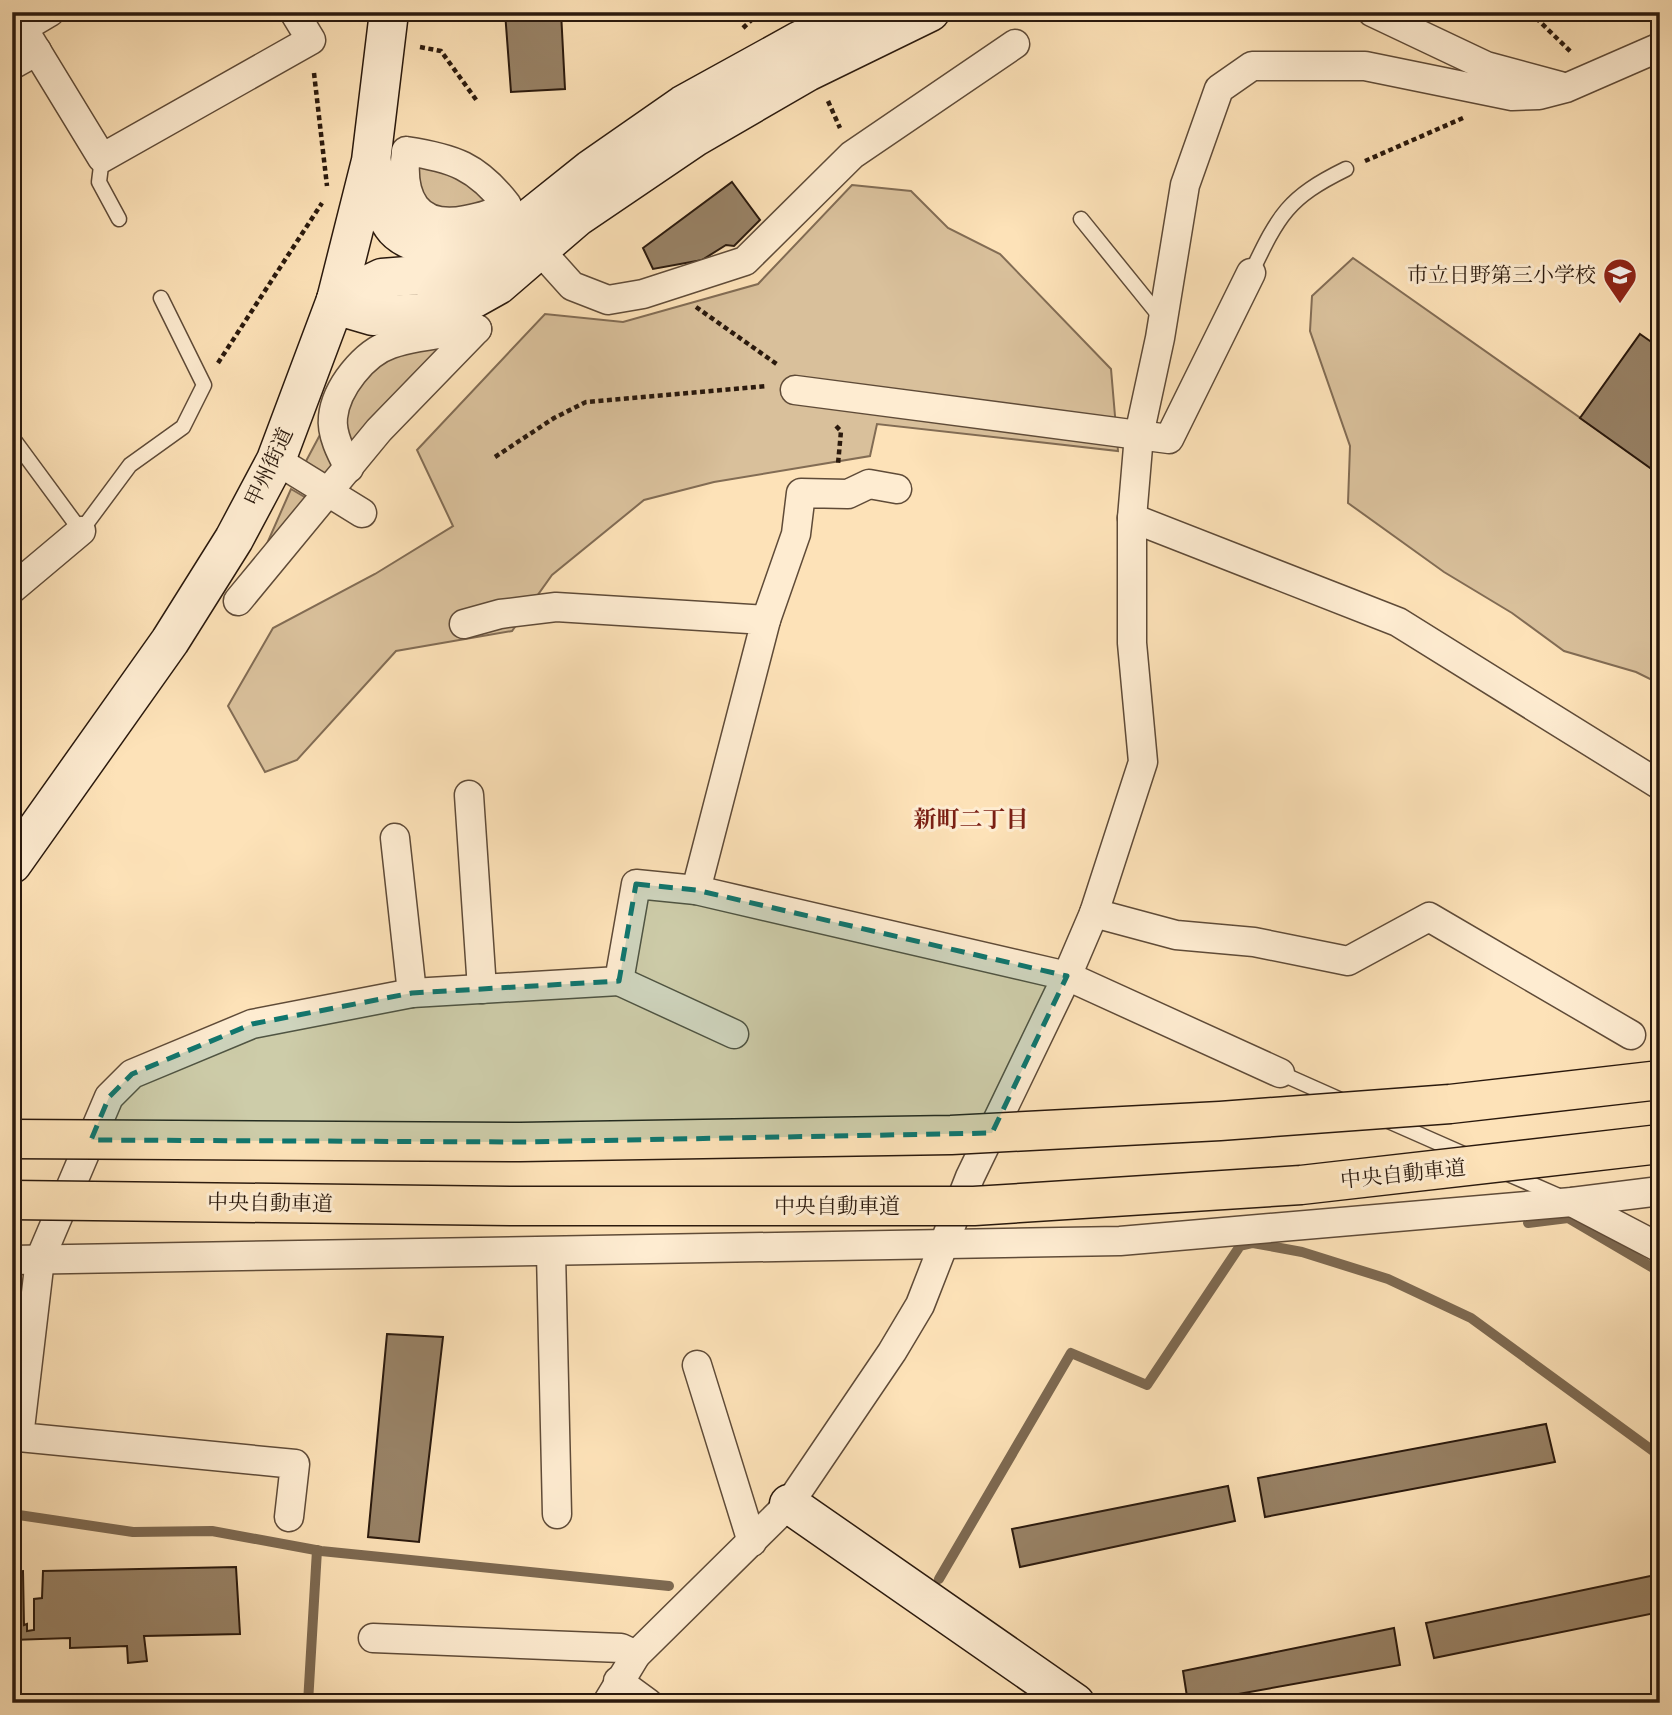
<svg xmlns="http://www.w3.org/2000/svg" width="1672" height="1715" font-family="'IM FELL Great Primer','Noto Serif JP',serif">
<rect width="100%" height="100%" fill="#fde2b8"/>
<filter id="stains"><feTurbulence type="fractalNoise" baseFrequency=".00286" numOctaves="4"/><feColorMatrix values="0 0 0 0 .2 0 0 0 0 .09 0 0 0 0 .02 0 0 0 .5 -.17"/></filter>
<radialGradient id="worn" r=".72"><stop offset=".6" stop-color="#630" stop-opacity="0"/><stop offset="1" stop-color="#630" stop-opacity=".3"/></radialGradient>
<g fill="#d9c09b" stroke="#826c54" stroke-width="2">
<path d="M417 164 445 168 490 199 467 209 424 207Z"/>
<path d="M852 185 911 191 948 228 1000 254 1111 369 1118 451 877 424 870 456 714 482 644 500 552 575 512 631 396 651 297 760 265 772 228 706 273 628 375 574 453 526 417 450 545 314 623 322 758 284Z"/>
<path d="M1353 258 1660 474V684L1636 672 1564 651 1512 613 1444 572 1348 503 1350 446 1310 331 1312 296Z"/>
<path d="M445 346 351 450 343 422 357 384 392 354Z"/>
<path d="M322 431 339 466 325 481 305 463Z"/>
<path d="M291 489 308 499 262 555Z"/>
</g>
<g fill="none" stroke-linecap="round" stroke-linejoin="round">
<g stroke="#7d6951" stroke-width="10">
<path d="M1528 1223 1568 1218 1660 1272"/>
<path d="M12 1514 133 1532 212 1531 321 1551 669 1586"/>
<path d="M939 1579 1071 1353 1147 1385 1240 1246 1253 1243 1302 1252 1388 1279 1471 1318 1660 1456"/>
<path d="M308 1703 317 1550"/>
</g>
</g>
<g fill="#988266" stroke="#2a190d" stroke-width="2">
<path d="M505 12H561L565 89 511 92Z"/>
<path d="M732 182 760 220 734 246 726 245 702 260 653 269 643 248Z"/>
<path d="M1640 334 1660 348V475L1580 418Z"/>
<path d="M387 1334 443 1337 419 1542 368 1537Z"/>
<path d="M1546 1424 1555 1462 1265 1517 1258 1478Z"/>
<path d="M1228 1486 1235 1521 1020 1567 1012 1529Z"/>
<path d="M236 1567 240 1634 144 1636 147 1661 128 1663 127 1646 70 1648V1638L12 1640V1572L23 1571 24 1625 27 1624V1631L34 1630V1599L42 1598 43 1571Z"/>
<path d="M1660 1574V1612L1434 1658 1426 1623Z"/>
<path d="M1394 1628 1400 1665 1188 1703 1183 1671Z"/>
</g>
<g fill="none" stroke-linecap="round" stroke-linejoin="round">
<g stroke="#5f4b38" stroke-width="17">
<g id="lane">
<path d="M102 158 99 182 119 219"/>
<path d="M1081 219 1162 319"/>
<path d="M1251 273C1279 215 1287 198 1346 169"/>
<path d="M14 440 81 531 130 465 183 427 204 385 161 298"/>
<path d="M1280 1073 1343 1101"/>
<path d="M1384 1119 1468 1156"/>
<path d="M1506 1173 1561 1197"/>
</g>
</g>
<g stroke="#5f4b38" stroke-width="31">
<g id="street">
<path d="M13 12 102 158 311 40 294 12"/>
<path d="M1372 12 1486 66 1560 86"/>
<path d="M23 28 50 12"/>
<path d="M12 65 37 51"/>
<path d="M406 151C453 158 477 166 507 205 494 214 481 217 466 220 416 230 400 197 406 151Z"/>
<path d="M528 237 572 286 608 300 643 294 745 261 852 155 1015 44"/>
<path d="M795 390 1169 439 1251 273"/>
<path d="M276 460 362 513"/>
<path d="M349 468C341 453 331 434 333 417 336 388 364 353 391 344 418 335 449 333 477 329"/>
<path d="M1132 518 1398 622 1660 785"/>
<path d="M12 589 81 531"/>
<path d="M238 601 379 430 477 329"/>
<path d="M766 620 796 534 801 493 848 494 869 484 897 489"/>
<path d="M464 624 500 614 556 607 766 620 696 890"/>
<path d="M469 795 482 989"/>
<path d="M395 838 412 993"/>
<path d="M1094 913 1176 935 1254 942 1348 961 1429 917 1631 1035"/>
<path d="M619 981 734 1034"/>
<path d="M1572 1202 1660 1248"/>
<path d="M551 1253 557 1514"/>
<path d="M12 1260 1120 1241 1572 1202 1660 1191"/>
<path d="M697 1365 752 1542"/>
<path d="M289 1517 295 1464 19 1437 40 1259 109 1097 132 1074 252 1024 412 993 619 981 636 884 696 890 1067 976 1280 1073"/>
<path d="M373 1638 621 1648 636 1655"/>
<path d="M618 1681 648 1703"/>
<path d="M607 1703 636 1655 789 1504 892 1352 920 1305 970 1177 1067 976 1094 913 1143 762 1132 643V518L1139 435 1160 338 1185 185 1219 89 1252 66H1365L1512 96 1539 95 1566 88 1660 47"/>
</g>
</g>
<g stroke="#2a190d" stroke-width="41">
<g id="secondary">
<path d="M372 163C376 184 379 207 392 225 409 250 464 253 489 241"/>
<path d="M336 300 349 309 373 316 420 313 473 299 498 285 577 217 695 137 807 72 930 12"/>
<path d="M336 300 382 278 445 273 486 253 591 169 683 105 799 41 860 12"/>
<path d="M12 864 170 641 234 539 276 460 336 300 371 161 389 12"/>
<path d="M789 1504 1075 1703"/>
</g>
</g>
<g stroke="#2a190d" stroke-width="4.5" stroke-dasharray="5 3.5" stroke-linecap="butt">
<path d="M1530 12 1572 53"/>
<path d="M743 28 760 12"/>
<path d="M420 47 441 51 477 101"/>
<path d="M314 73 327 186"/>
<path d="M828 101 840 128"/>
<path d="M1365 161 1463 118"/>
<path d="M696 307 778 365"/>
<path d="M218 363 322 203"/>
<path d="M836 426 841 431 838 464"/>
<path d="M495 457 554 418 586 402 767 386"/>
</g>
<use href="#lane" stroke="#feecd1" stroke-width="14"/>
<use href="#street" stroke="#feecd1" stroke-width="28"/>
<use href="#secondary" stroke="#feecd1" stroke-width="38"/>
<g stroke="#2a190d" stroke-width="41" stroke-linecap="butt">
<g id="highway-bridge">
<path d="M12 1139 520 1142 951 1135 1220 1121 1450 1104 1660 1080"/>
<path d="M12 1200 518 1206H974L1301 1185 1660 1144"/>
</g>
</g>
<use href="#highway-bridge" stroke="#fde2b8" stroke-width="38"/>
</g>
<path fill="#0f766e" fill-opacity="0.2" stroke="#0f766e" stroke-width="5" stroke-dasharray="14 9" stroke-linejoin="round" d="M636 884 696 890 1067 976 992 1133 520 1142 91 1140 109 1097 132 1074 252 1024 412 993 619 981Z"/>
<defs>
<g id="school-pin" transform="scale(1.75)"><path d="M0 17L-7.5 6A9.5 9.5 0 1 1 7.5 6Z" fill="#8f2418" stroke="#feecd1"/><path d="M0-5L7-2L0 1L-7-2ZM-4 1L0 2.5L4 1V4Q0 6-4 4Z" fill="#fff"/></g>
</defs>
<g fill-rule="evenodd">
<use href="#school-pin" x="1620" y="275"/>
</g>
<g text-anchor="middle" stroke-width="6" stroke-linejoin="round" paint-order="stroke">
<g font-size="21" fill="#2a190d" stroke="#feecd1" text-anchor="end">
<text x="1596" y="282">市立日野第三小学校</text>
</g>
<g font-size="21" fill="#2a190d" stroke="#feecd1">
<text transform="translate(269 467) rotate(-65)" y="7">甲州街道</text>
<text transform="translate(1403 1174) rotate(-6)" y="7">中央自動車道</text>
<text transform="translate(270 1203) rotate(1)" y="7">中央自動車道</text>
<text x="837" y="1213">中央自動車道</text>
</g>
<g font-size="23" font-weight="bold" fill="#7a1f14" stroke="#feecd1">
<text x="971" y="827">新町二丁目</text>
</g>
</g>
<rect width="1672" height="1715" fill="none" stroke="#fde2b8" stroke-width="42"/>
<rect x="14" y="14" width="1644" height="1687" fill="none" stroke="#2a190d" stroke-width="3.5"/>
<rect x="21" y="21" width="1630" height="1673" fill="none" stroke="#2a190d" stroke-width="2"/>
<rect width="100%" height="100%" filter="url(#stains)"/>
<rect width="100%" height="100%" fill="url(#worn)"/>
</svg>
